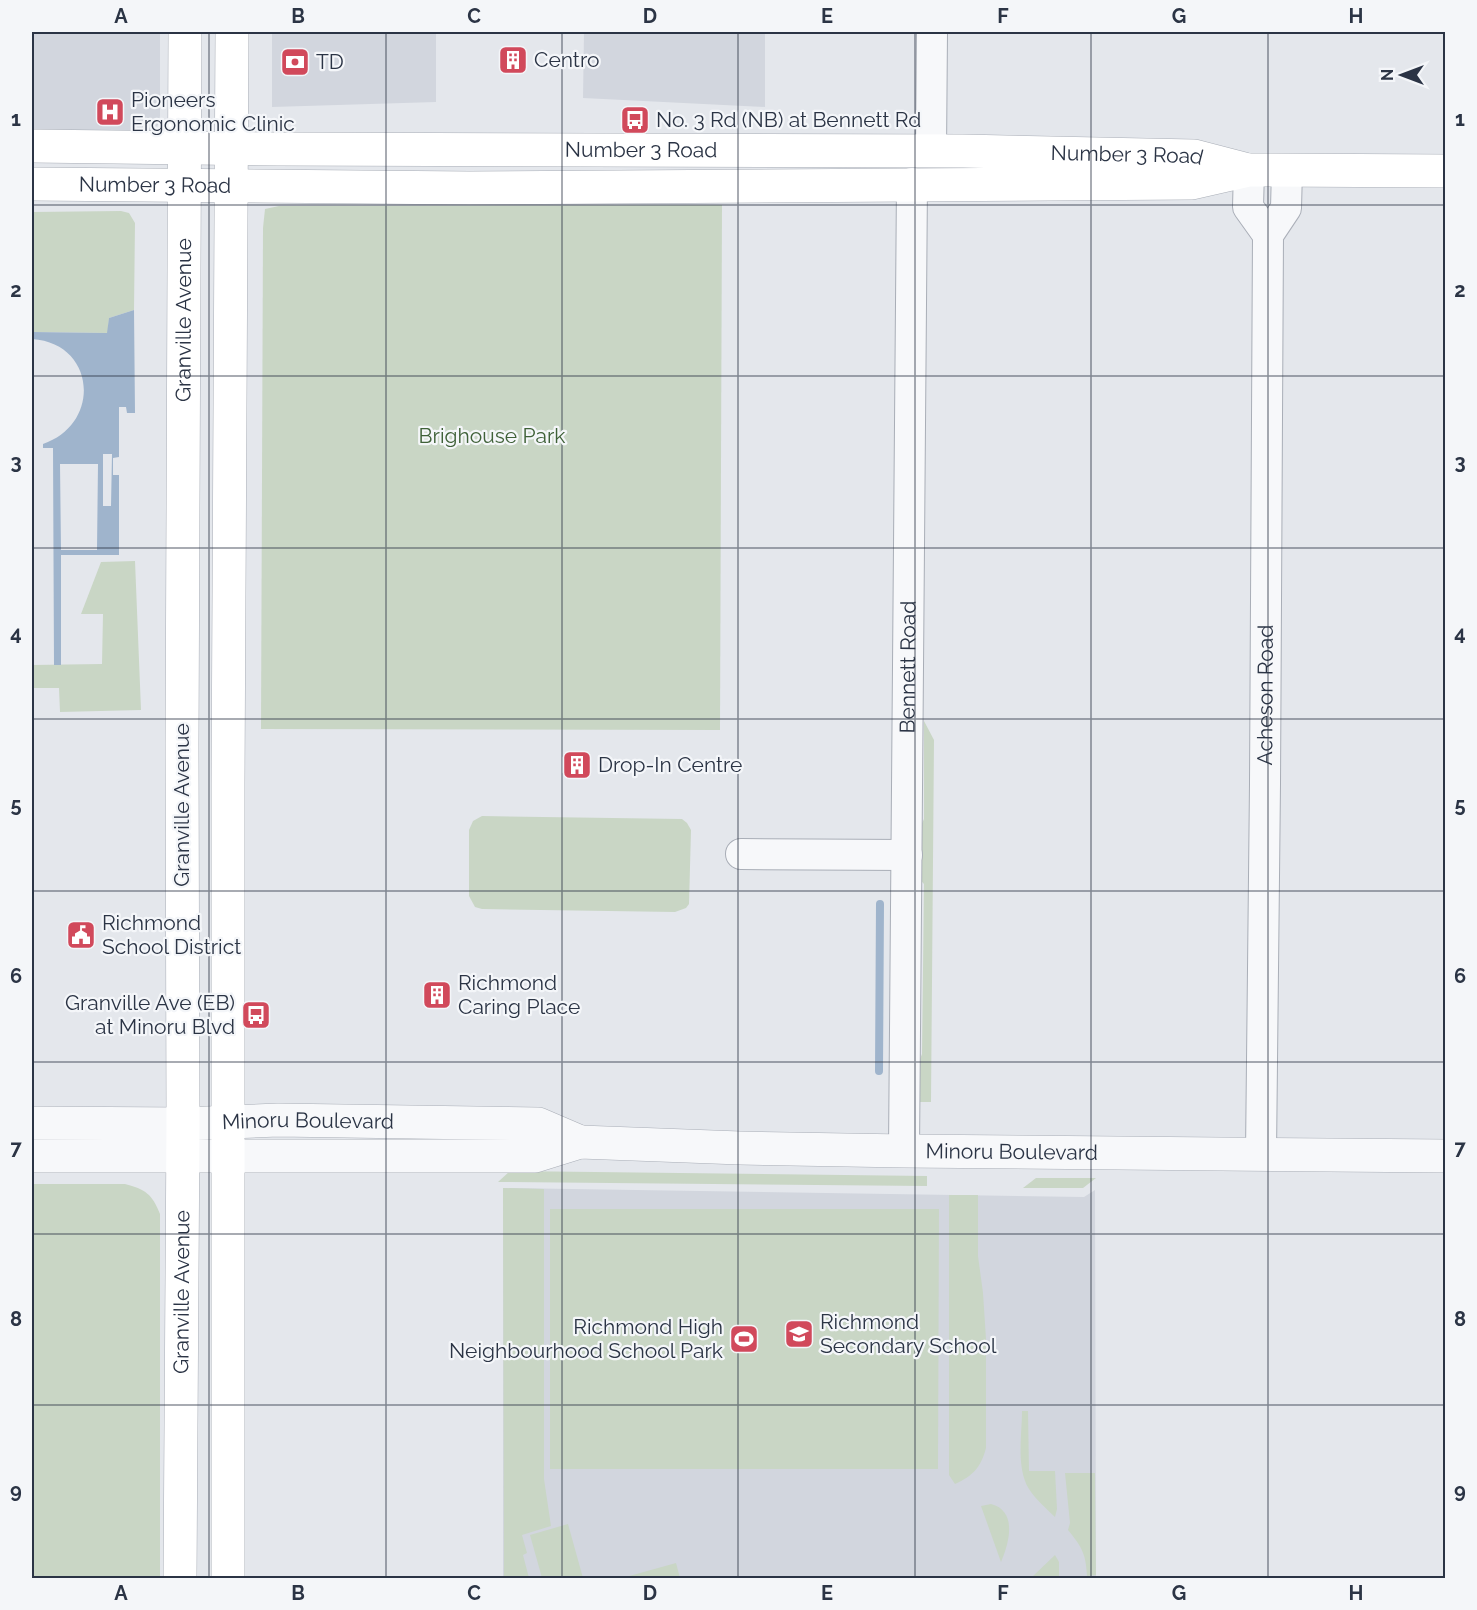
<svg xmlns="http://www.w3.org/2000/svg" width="1477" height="1610" font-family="Raleway,sans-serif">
<rect width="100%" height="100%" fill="#e4e7ec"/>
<g fill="#d2d6de">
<path d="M32 32H160V116L158 125 152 130 143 133 32 132Z"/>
<path d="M272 32H436V102L272 107Z"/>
<path d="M584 32H765V107L583 98Z"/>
<path d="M503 1188 1084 1197 1095 1190 1096 1578H503Z"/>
</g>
<g fill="#c9d6c5">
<path d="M722 205 720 730 261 729 263 228 265 209 279 206Z"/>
<path d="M121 211 129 213 135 223 134 310 109 318 108 333 32 332V212Z"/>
<path d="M135 561 141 710 60 712 59 688H33L32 711V665L102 664 103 614H81L101 562Z"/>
<path d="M924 721 934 740 931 1102H914L915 1072 922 1054 924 884 915 874V839L924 819Z"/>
<path d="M482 816 682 819 687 823 691 830 689 904 686 908 675 912 482 909 475 907 469 896V830L473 821Z"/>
<path d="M510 1171 927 1176V1186L498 1182Z"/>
<path d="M1036 1178H1096L1083 1188H1023Z"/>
<path d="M32 1184H125C145 1189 152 1194 160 1214V1578H32Z"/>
<path d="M503 1188 544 1189V1479L551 1526 522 1535 527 1553 523 1555 529 1578H504Z"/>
<path d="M949 1195H978V1256L983 1293 986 1339V1448C981 1467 973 1476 955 1484L949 1475Z"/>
<path d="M550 1209H939L938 1469H550Z"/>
<path d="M1022 1411H1028L1029 1471H1055L1057 1509 1055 1517C1046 1508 1036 1500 1029 1489 1016 1468 1022 1435 1022 1411Z"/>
<path d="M1065 1473H1095L1096 1575 1087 1576C1086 1554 1082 1547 1068 1530L1070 1523Z"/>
<path d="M991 1504C1018 1511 1009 1543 1001 1562L981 1506Z"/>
<path d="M568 1524 583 1578H542L530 1535Z"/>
<path d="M1055 1555 1059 1562V1578H1031Z"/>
<path d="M676 1563 680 1578H622Z"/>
</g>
<path fill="#9fb4cc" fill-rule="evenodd" d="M134 310 135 413H127L126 407H119V457L113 458V475H119V555H61V665H54L53 448H43V444C102 424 96 343 32 339V332L107 333 109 318ZM103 454H112L111 506H103ZM60 464H98L97 550H61Z"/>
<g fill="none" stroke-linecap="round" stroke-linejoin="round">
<path stroke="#9fb4cc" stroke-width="8" d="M879 1071 880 904"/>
<g stroke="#a9aeb7" stroke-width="32">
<g id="minor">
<path d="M931 151 932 32"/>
<path d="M1249 170 1248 207 1268 235"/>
<path d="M741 854 907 855"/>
<path id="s1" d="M904 1151 912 183"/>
<path id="s2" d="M1261 1154 1265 784 1268 235 1286 208 1287 170"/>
</g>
</g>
<g stroke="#a9aeb7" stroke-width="34">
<g id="tertiary">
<path id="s3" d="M32 1123 183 1124 278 1120 538 1124 580 1142"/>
<path id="s4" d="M32 1156H535L580 1142 740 1148 904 1151 1446 1156"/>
</g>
</g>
<g stroke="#a9aeb7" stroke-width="34">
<g id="secondary">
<path id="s5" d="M32 146 277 149 963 151 1194 156 1244 169"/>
<path id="s6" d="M32 184 469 188 1192 183 1249 170 1446 171"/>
<path id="s7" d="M180 1578 183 1124 182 744 185 32"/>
<path d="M228 1578V783L232 32"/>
</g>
</g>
<use href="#minor" stroke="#f7f8fa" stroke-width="30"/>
<use href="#tertiary" stroke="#f7f8fa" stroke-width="33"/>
<use href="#secondary" stroke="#fff" stroke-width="33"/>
</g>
<path fill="none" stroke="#2b3445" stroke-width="1.5" stroke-opacity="0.55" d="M209 32V1578M386 32V1578M562 32V1578M738 32V1578M915 32V1578M1091 32V1578M1268 32V1578M32 205H1446M32 376H1446M32 548H1446M32 719H1446M32 891H1446M32 1062H1446M32 1234H1446M32 1405H1446"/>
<defs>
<g id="building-square" transform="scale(1.5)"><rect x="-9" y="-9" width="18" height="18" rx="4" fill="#d1495b" stroke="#f4f6f9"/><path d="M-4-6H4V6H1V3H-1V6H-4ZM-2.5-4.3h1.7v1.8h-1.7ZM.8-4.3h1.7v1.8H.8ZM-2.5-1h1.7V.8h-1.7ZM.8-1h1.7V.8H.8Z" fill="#fff"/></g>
<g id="bank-square" transform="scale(1.5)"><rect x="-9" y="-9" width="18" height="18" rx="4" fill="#d1495b" stroke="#f4f6f9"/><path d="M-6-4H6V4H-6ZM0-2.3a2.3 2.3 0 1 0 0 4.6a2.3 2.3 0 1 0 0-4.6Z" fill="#fff"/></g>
<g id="hospital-square" transform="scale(1.5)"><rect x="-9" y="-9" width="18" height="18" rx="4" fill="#d1495b" stroke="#f4f6f9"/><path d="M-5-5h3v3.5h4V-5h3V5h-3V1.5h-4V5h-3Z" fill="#fff"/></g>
<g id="bus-square" transform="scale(1.5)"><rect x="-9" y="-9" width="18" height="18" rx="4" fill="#d1495b" stroke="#f4f6f9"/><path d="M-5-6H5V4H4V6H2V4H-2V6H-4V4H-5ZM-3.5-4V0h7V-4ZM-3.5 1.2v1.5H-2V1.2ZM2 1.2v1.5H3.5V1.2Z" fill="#fff"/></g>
<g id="civic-square" transform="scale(1.5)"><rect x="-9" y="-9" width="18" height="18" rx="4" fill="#d1495b" stroke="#f4f6f9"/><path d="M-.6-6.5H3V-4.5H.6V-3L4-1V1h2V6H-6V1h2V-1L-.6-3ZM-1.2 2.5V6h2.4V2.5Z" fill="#fff"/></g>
<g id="school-square" transform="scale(1.5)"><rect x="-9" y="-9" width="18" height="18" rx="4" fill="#d1495b" stroke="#f4f6f9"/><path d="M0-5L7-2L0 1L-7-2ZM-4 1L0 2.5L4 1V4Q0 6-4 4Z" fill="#fff"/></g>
<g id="stadium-square" transform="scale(1.5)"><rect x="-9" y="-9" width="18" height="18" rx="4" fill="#d1495b" stroke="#f4f6f9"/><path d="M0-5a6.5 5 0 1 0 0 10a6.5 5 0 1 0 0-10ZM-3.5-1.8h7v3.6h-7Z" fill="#fff"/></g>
</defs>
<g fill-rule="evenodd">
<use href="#building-square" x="513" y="60"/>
<use href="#bank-square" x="295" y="62"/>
<use href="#hospital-square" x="110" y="112"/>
<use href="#bus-square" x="635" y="120"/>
<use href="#building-square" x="577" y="765"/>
<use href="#civic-square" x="81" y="935"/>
<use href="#building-square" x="437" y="995"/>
<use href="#bus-square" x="256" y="1015"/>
<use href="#school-square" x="799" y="1334"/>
<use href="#stadium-square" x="744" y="1339"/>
</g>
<g text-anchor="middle" stroke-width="4.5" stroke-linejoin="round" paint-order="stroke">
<g font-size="21" fill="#2b3445" stroke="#f4f6f9" text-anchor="start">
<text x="534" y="67">Centro</text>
<text x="316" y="69">TD</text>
<text x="131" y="107">Pioneers<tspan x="131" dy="24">Ergonomic Clinic</tspan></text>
<text x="656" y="127">No. 3 Rd (NB) at Bennett Rd</text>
<text x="598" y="772">Drop-In Centre</text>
<text x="102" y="930">Richmond<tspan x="102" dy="24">School District</tspan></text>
<text x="458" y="990">Richmond<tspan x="458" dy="24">Caring Place</tspan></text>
<text x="235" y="1010" text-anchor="end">Granville Ave (EB)<tspan x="235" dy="24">at Minoru Blvd</tspan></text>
<text x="820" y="1329">Richmond<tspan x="820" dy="24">Secondary School</tspan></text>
<text x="723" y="1334" text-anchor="end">Richmond High<tspan x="723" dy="24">Neighbourhood School Park</tspan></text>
</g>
<g font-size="21" fill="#2b3445" stroke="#f4f6f9">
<text dy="7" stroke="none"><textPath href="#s5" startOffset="609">Number 3 Road</textPath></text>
<text dy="7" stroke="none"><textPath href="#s5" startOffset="1095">Number 3 Road</textPath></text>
<text dy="7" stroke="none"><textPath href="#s6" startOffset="123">Number 3 Road</textPath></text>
<text dy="7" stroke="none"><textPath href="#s7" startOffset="1258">Granville Avenue</textPath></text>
<text dy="7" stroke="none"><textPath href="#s1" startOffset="484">Bennett Road</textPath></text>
<text dy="7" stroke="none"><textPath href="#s2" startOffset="459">Acheson Road</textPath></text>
<text transform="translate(182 805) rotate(-90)" y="7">Granville Avenue</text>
<text dy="7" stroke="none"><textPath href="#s3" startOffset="276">Minoru Boulevard</textPath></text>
<text dy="7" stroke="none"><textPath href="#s4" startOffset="982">Minoru Boulevard</textPath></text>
<text dy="7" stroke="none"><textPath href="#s7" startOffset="286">Granville Avenue</textPath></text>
</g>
<g font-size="21" fill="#3f6138" stroke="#f4f6f9">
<text x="492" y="443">Brighouse Park</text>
</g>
</g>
<rect width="1477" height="1610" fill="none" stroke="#f4f6f9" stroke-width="66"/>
<g transform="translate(1402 75) rotate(270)" stroke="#f4f6f9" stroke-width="4.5" paint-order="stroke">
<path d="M0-4.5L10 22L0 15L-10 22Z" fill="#2b3445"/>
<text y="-9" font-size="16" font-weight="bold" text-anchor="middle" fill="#2b3445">N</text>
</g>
<rect x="33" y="33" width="1411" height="1544" fill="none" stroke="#2b3445" stroke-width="2"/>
<g font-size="20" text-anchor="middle" font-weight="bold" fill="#2b3445">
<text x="121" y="23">A</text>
<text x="298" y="23">B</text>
<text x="474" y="23">C</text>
<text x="650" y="23">D</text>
<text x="827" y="23">E</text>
<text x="1003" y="23">F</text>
<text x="1179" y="23">G</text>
<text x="1356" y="23">H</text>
<text x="16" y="126">1</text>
<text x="1460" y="126">1</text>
<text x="16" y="297">2</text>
<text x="1460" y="297">2</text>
<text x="16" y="469">3</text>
<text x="1460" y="469">3</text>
<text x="16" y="640">4</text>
<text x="1460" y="640">4</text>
<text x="16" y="812">5</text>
<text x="1460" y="812">5</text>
<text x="16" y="983">6</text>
<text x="1460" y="983">6</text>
<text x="16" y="1155">7</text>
<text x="1460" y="1155">7</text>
<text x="16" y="1326">8</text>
<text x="1460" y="1326">8</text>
<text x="16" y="1498">9</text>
<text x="1460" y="1498">9</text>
<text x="121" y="1600">A</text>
<text x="298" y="1600">B</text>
<text x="474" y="1600">C</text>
<text x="650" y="1600">D</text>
<text x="827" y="1600">E</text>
<text x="1003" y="1600">F</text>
<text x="1179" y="1600">G</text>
<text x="1356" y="1600">H</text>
</g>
</svg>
